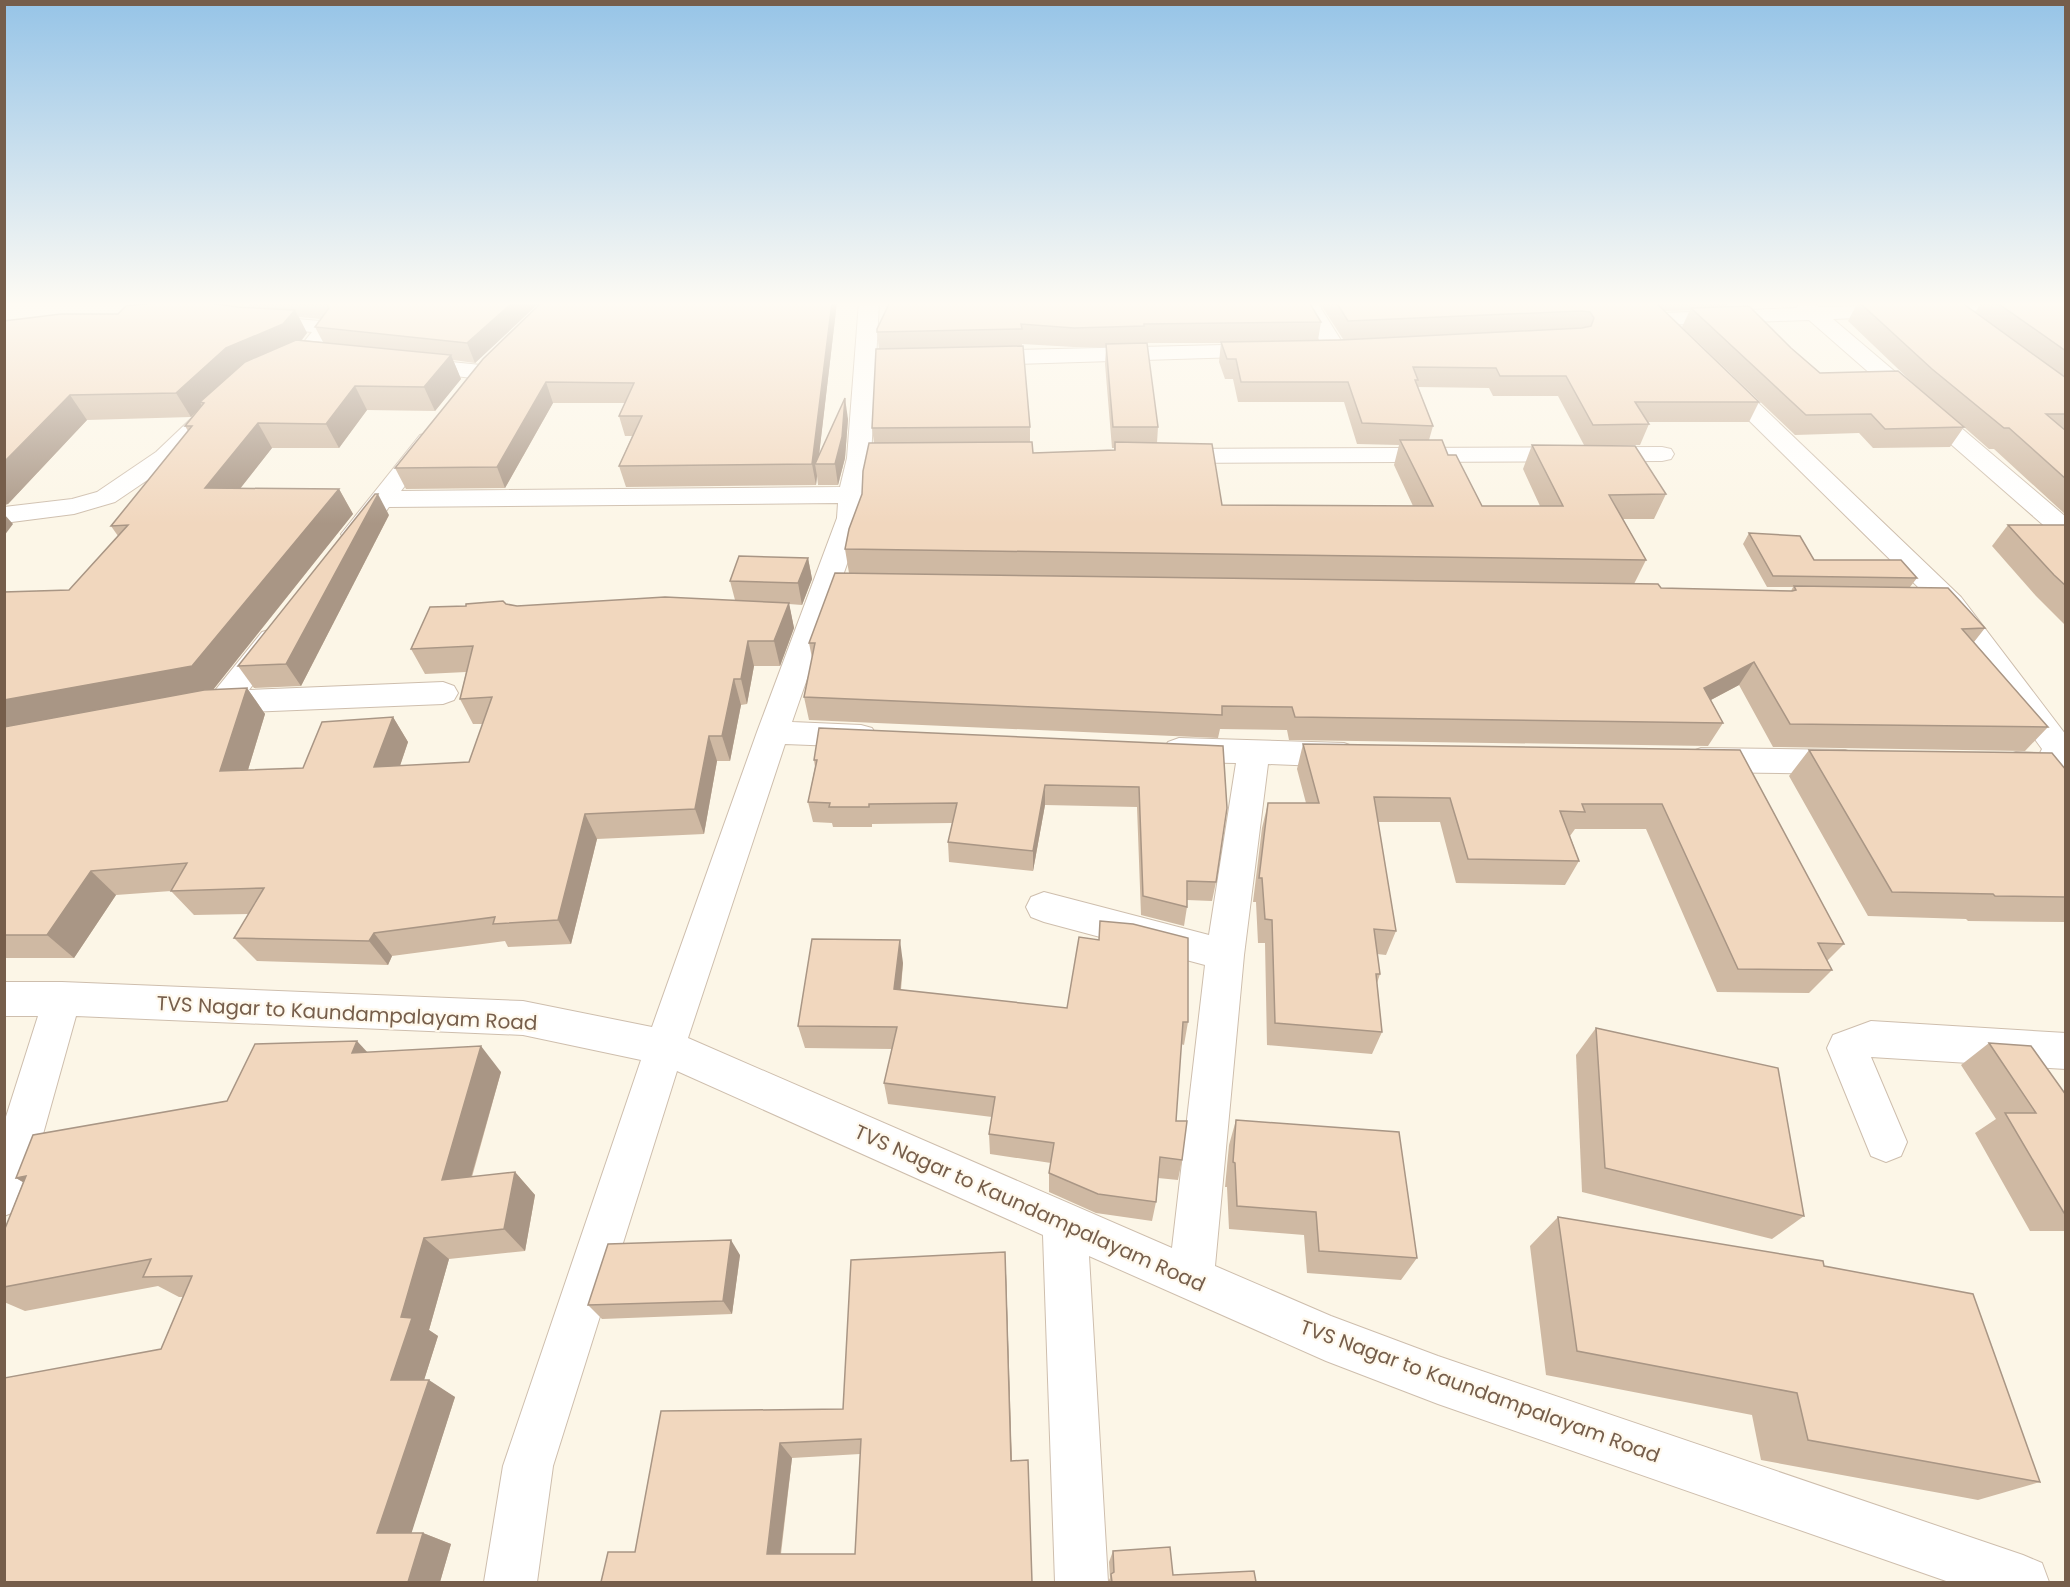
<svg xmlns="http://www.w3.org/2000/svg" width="2070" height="1587" font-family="Poppins,sans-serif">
<rect width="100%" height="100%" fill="#fcf6e7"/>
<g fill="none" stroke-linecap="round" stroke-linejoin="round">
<g stroke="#cebead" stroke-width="2">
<g id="minor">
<path d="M859 302H879L871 458 864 495 863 518 792 722 861 725 872 728 877 736 872 744 861 747 785 744 688 1038 1172 1248 1205 965 1044 922 1031 917 1026 907 1031 897 1044 892 1209 935 1236 763 1179 762 1168 758 1163 750 1168 742 1179 738 1344 743 1355 747 1360 755 1355 763 1344 767 1268 764 1244 955 1215 1266 1331 1316 1438 1356 2023 1555 2042 1563 2049 1582H1949L1438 1404 1326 1361 1089 1256 1108 1582H1055L1043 1235 677 1071 553 1466 537 1582H484L503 1466 641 1060 523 1035 76 1016 26 1195 19 1210 4 1216V1123L38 1016H4V982H62L523 1001 652 1027 757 732 837 518 838 503 389 507C377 523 367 545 345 540L341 534 420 435 428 433 436 435 440 440 401 491 840 487 847 458Z"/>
<path d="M1297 302H1317L1347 350 1344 355 1336 357 1328 355Z"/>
<path d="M1631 302H1652L1664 313 1797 308 1799 302H1813L1819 307 2014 302 2012 307 2005 309 1949 314 1833 319 2066 517V539L2057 537 1809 320 1659 325 1652 323Z"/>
<path d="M259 316 333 322 337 326 321 349 341 352 344 357 341 362 333 364 297 359 294 354 312 332 252 326 249 322 252 318Z"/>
<path d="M1265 344 1273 346 1276 351 1273 356 980 365 972 363 969 358 972 353 980 351Z"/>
<path d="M411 358 481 365 489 367 492 372 489 377 481 379 403 370 400 365 403 360Z"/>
<path d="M1721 373 1729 375 1961 597 2066 735V768L2062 773C2044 779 2023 778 2005 772L2000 764 2005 756 2016 752 2040 753 2042 749 1941 609 1910 606 1906 600 1910 594 1922 591 1713 385 1710 380 1713 375Z"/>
<path d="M204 412 212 414 216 419 212 424 174 462 115 502 74 514 4 523V507L72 499 97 492 156 452 196 414Z"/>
<path d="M1662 447 1671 449 1674 454 1671 459 1662 461 1169 463 1160 461 1157 456 1160 451 1169 449Z"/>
<path d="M272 629 282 632 287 639 249 690 443 682 454 686 458 693 454 700 443 704 223 713 197 718 186 715 182 707 186 699 213 693 262 632Z"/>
<path d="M1701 748 1845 750 1856 754 1861 762 1856 770 1845 774 1701 772 1690 768 1685 760 1690 752Z"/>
<path d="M1871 1021 2066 1033V1069L1871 1057 1907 1142 1901 1156 1886 1162 1871 1156 1827 1048 1833 1035Z"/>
</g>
</g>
<g stroke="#dbd5d0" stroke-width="2">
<path id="major" d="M219 302H247L244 306C224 314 199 326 177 320L174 316 177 312Z"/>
</g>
<use href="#minor" fill="#fff" fill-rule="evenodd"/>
<use href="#major" fill="#fae0a0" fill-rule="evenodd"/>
</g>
<g fill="#cfb9a3" fill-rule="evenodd">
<path d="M247 302H540L475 363 453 360 461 379 435 411 367 410 339 448H272L240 488 339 489 353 514 213 690 247 688 265 714 248 770 303 768 393 717 408 742 400 766 469 762 483 724H473L460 699 466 672 425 674 411 649 506 604 517 606 735 600 730 581 808 558 812 579 802 605 789 604 794 628 780 666H754L747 704 741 705 730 761H717L704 834 597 839 571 944 508 947 505 941 392 956 388 965 257 961 234 938 249 914 194 915 171 891 116 895 74 958H4V592L69 590 118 536 111 526 188 431 185 426 195 413 191 417 87 420 8 504 4 505 118 314 237 307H250ZM299 317 321 319 315 327 323 342 302 340 307 333Z"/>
<path d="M542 302H837L819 454 848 419 845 458 838 485H818L817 476 816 485 626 487 619 466 632 436H625L619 416 625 403H553L505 488 406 489 395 468Z"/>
<path d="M890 302 1321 322 1318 340 1343 339 1319 302H1797L1796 303 1727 304 1725 307 1791 348 1820 373 1918 388 1848 321 1857 304H1831L1828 302H1824H1961L1975 312 1982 302H2066V515L1994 449H1989L1964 427 1950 447 1873 448 1859 433 1795 435 1682 327 1690 310 1665 311 1759 402 1749 422H1647L1649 424 1640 445H1584L1558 396H1493L1489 388 1418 387 1433 426 1429 440 1448 455 1482 506H1540L1523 469 1532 445 1666 494 1654 519H1623L1646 560 1634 584 1661 588 1791 591 1793 587H1767L1743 544 1749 533 1814 560 1917 578 1910 587 1985 628 1974 642 2048 727 2025 751 1773 747 1739 685 1711 700 1723 723 1708 746 1289 740 1287 730 1220 729 1218 738 809 720 804 697 812 658 809 643 849 573 845 549 862 494 874 443 872 428 879 349 877 332ZM1143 343H1221L1219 362 1225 379H1233L1238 402H1344L1357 444 1399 445 1394 465 1413 506 1222 505 1157 443 1158 427ZM1022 344 1074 347H1106L1105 364 1112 448H1114V450L1033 453 1030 442V427Z"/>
<path d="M389 515 301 686 254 688 238 666Z"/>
<path d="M2008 525H2066V626L2036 596 1992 546Z"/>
<path d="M1303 744 1740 750 1844 944 1827 961 1832 970 1809 993 1717 992 1646 829H1575L1570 836 1579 861 1565 885 1456 883 1440 822H1378L1396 931 1386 955 1377 954 1380 974 1377 983 1382 1032 1372 1054 1267 1045 1265 943H1258L1256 902H1253L1262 828 1268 803H1306L1297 769Z"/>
<path d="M1223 746 1216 882 1212 901 1187 900V907L1184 926 1141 915 1137 807 1045 805 1033 871 949 862 948 842 952 823 872 824V827H833L832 823 813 822 808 802 815 767 814 760Z"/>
<path d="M1809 750 2066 770V922L1968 921 1966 919 1868 916 1789 776Z"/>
<path d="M903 963 901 990 1188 1022 1184 1045 1181 1044 1176 1121 1182 1160 1178 1180 1158 1178 1156 1202 1152 1221 1096 1213 1049 1192V1173L1051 1163 990 1154 989 1134 992 1117 888 1104 884 1083 892 1049 805 1048 798 1026Z"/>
<path d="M1596 1028 1804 1216 1772 1239 1582 1192 1576 1055Z"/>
<path d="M1989 1043 2066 1095V1231H2030L1975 1133 1996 1119 1961 1065Z"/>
<path d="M367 1052 501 1072 472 1177 515 1172 535 1195 525 1251 449 1259 429 1330 438 1336 424 1380 455 1397 411 1533H423L451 1544 440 1582 161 1349 183 1297H179L158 1286 25 1311 4 1302V1231L23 1182 16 1178 227 1101Z"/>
<path d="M1236 1120 1417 1258 1401 1280 1307 1273 1304 1235 1229 1229 1227 1187H1225L1229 1145Z"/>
<path d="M1558 1217 1824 1266 2040 1482 1978 1500 1761 1460 1752 1415 1546 1375 1530 1246Z"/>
<path d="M740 1255 732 1314 602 1319 588 1305Z"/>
<path d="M1006 1273 1012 1461 1032 1582 635 1552 661 1411 843 1409ZM860 1454 855 1554H781L792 1458Z"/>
<path d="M1113 1551 1173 1575 1256 1582H1108L1110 1578 1109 1562Z"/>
</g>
<g fill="#a99685">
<path d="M513 302H540L475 363 467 343Z"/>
<path d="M832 302H837L818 464H815L817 476 816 485 812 464Z"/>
<path d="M295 310 307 333 296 347 204 403 200 402 202 406 191 417 176 393 226 348Z"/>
<path d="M451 355 461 379 435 411 424 387Z"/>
<path d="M546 382 553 403 505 488 497 467Z"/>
<path d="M355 386 367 410 339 448 326 424Z"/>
<path d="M70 395 87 420 8 504 4 505V462Z"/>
<path d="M845 398 848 419 845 458 838 485 835 464Z"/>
<path d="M258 423 272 448 221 513 205 488Z"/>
<path d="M339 489 353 514 212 691 4 730V700Z"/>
<path d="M378 494 389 515 301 686 286 664Z"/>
<path d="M4 514 13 524 4 536Z"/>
<path d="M808 558 812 579 802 605 798 583Z"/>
<path d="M789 603 794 628 780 666 774 641Z"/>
<path d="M748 641 754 666 747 704 741 679Z"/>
<path d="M1754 662 1739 685 1690 711 1704 688Z"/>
<path d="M734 679 741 705 730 761 722 736Z"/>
<path d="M247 688 265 714 240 796 220 771Z"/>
<path d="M393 717 408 742 391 792 374 767Z"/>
<path d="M709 736 717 761 704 834 695 809Z"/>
<path d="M1045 785V805L1033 871V851Z"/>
<path d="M585 814 597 839 571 944 558 920Z"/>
<path d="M91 871 116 895 74 958 47 935Z"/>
<path d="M374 933 392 956 388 965 369 941Z"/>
<path d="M900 940 903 963 898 1012 894 989Z"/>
<path d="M357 1041 381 1067 352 1053Z"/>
<path d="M481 1046 501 1072 464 1202 442 1180Z"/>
<path d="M515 1172 535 1195 525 1251 504 1229Z"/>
<path d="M26 1176 55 1201 16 1178Z"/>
<path d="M424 1238 449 1259 429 1330 438 1336 419 1396 391 1380 401 1317Z"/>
<path d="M731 1240 740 1255 732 1314 723 1301Z"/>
<path d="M1005 1252 1006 1273 1012 1475 1011 1461Z"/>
<path d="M429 1380 455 1397 408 1544 377 1533Z"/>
<path d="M780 1443 792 1458 779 1564 767 1554Z"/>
<path d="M423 1533 451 1544 440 1582H408Z"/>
</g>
<g fill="#f1d7be" stroke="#a99685" stroke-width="1.5" fill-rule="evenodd">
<path d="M164 302H202L237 307 295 310 283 324 226 348 176 393 70 395 4 462V321L61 314H118L126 306Z"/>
<path d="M326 302H513L467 343 315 327 329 308Z"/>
<path d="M542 302H832L812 464 619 466 642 416H619L634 383 546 382 497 467 395 468 483 359Z"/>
<path d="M890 302H1309L1321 322 1144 324V326L1074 328 1021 324 1022 329 877 332V329Z"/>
<path d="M1336 302H1655L1759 402H1635L1649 424 1593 425 1566 376H1500L1496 368 1413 367 1418 380H1415L1433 426 1362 423 1348 382H1241L1236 359H1227L1221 342 1340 340 1582 328 1591 326 1594 318 1590 312 1581 311 1348 321Z"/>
<path d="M1859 302H1961L2066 378V414H2046L2066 431V479L2009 428H2004L1932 369Z"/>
<path d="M1996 302H2066V351Z"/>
<path d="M1749 306 1791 348 1820 373 1898 371 1964 427 1885 429 1871 414 1806 415 1691 308Z"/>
<path d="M296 340 451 355 424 387 355 386 326 424 258 423 205 488 339 489 192 666 4 700V592L69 590 128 525 111 526 192 426H185L204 403 200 402 245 362Z"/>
<path d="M1147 343 1158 427H1113L1106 344Z"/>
<path d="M1023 346 1030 427 872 428 876 349Z"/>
<path d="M845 398 842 437 835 464H815Z"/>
<path d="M1400 440H1442L1448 455H1456L1482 506H1563L1532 445 1635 446 1666 494 1609 495 1646 560 845 549 849 529 862 494 863 471 869 443 1032 442 1033 453 1115 450V442L1212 444 1222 505 1433 506Z"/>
<path d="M375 494H378L286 664 238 666Z"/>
<path d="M2008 525H2066V586L2054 575Z"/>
<path d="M1749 533 1800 536 1814 560H1901L1917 578 1773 576Z"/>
<path d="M739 556 808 558 798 583 730 581Z"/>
<path d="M835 573 1658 584 1661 588 1792 591 1796 590 1794 586 1948 588 1985 628 1962 629 2048 727 1790 724 1754 662 1704 688 1723 723 1295 717 1292 707 1222 706V715L804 697 815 643H809Z"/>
<path d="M665 597 789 603 774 641H748L741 679H734L722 736H709L695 809 585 814 558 920 493 924 495 917 374 933 369 941 234 938 264 888 171 891 187 863 91 871 47 935H4V727L204 690 247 688 220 771 303 768 322 722 393 717 374 767 469 762 492 697 460 699 473 646 411 649 430 607 466 606V604L503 601 506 604 517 606Z"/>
<path d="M819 728 1223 746 1227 808 1216 882 1187 881V907L1143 896 1139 787 1045 785 1033 851 948 842 957 803 869 804V807H829L830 803 808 802 817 760H814Z"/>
<path d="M1303 744 1740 750 1844 944 1818 943 1832 970 1738 969 1662 804H1582L1585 812 1560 811 1579 861 1468 859 1450 798 1374 797 1396 931 1374 929 1380 974H1376L1382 1032 1275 1023 1272 920 1265 919 1262 878H1259L1268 803H1319Z"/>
<path d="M1809 750 2052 753 2066 770V897L1995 896 1993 894 1892 892Z"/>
<path d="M1100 921 1133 924 1188 938V1022H1183L1176 1121H1187L1182 1160 1160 1157 1156 1202 1098 1194 1049 1173 1054 1143 989 1134 995 1097 884 1083 897 1027 798 1026 812 939 900 940 894 989 1067 1008 1079 937 1099 940Z"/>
<path d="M1596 1028 1778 1068 1804 1216 1605 1168Z"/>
<path d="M357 1041 352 1053 481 1046 442 1180 515 1172 504 1229 424 1238 401 1317 412 1318 391 1380H429L377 1533H423L408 1582H4V1378L161 1349 192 1276 143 1277 151 1259 4 1287V1231L26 1176 16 1178 33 1135 227 1101 255 1044Z"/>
<path d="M1989 1043 2031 1046 2066 1095V1213H2064L2005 1113H2036Z"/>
<path d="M1236 1120 1399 1132 1417 1258 1319 1251 1316 1212 1237 1206 1235 1163 1233 1162Z"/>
<path d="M1558 1217 1823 1261 1824 1266 1973 1294 2040 1482 1808 1440 1797 1393 1577 1351Z"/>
<path d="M731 1240 723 1301 588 1305 608 1244Z"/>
<path d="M1005 1252 1011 1461 1028 1460 1032 1582H601L608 1552H635L661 1411 843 1409 851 1260ZM861 1439 855 1554H767L780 1443Z"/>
<path d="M1170 1547 1173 1575 1254 1571 1256 1582H1112L1111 1574 1114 1572 1113 1551Z"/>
</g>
<linearGradient id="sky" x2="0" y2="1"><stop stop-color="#96c4e7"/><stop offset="0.58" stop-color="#fefbf4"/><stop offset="1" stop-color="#fefbf4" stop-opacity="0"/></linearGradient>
<rect width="2070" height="524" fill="url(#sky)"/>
<g text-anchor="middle" stroke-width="4.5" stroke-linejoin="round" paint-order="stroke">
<g font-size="20" fill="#765e4b" stroke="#fff9ed">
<text transform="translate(347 1013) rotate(3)" y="7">TVS Nagar to Kaundampalayam Road</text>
<text transform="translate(1030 1208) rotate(24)" y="7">TVS Nagar to Kaundampalayam Road</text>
<text transform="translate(1480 1391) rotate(20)" y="7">TVS Nagar to Kaundampalayam Road</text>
</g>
</g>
<rect width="2070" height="1587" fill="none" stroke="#765e4b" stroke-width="12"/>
</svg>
